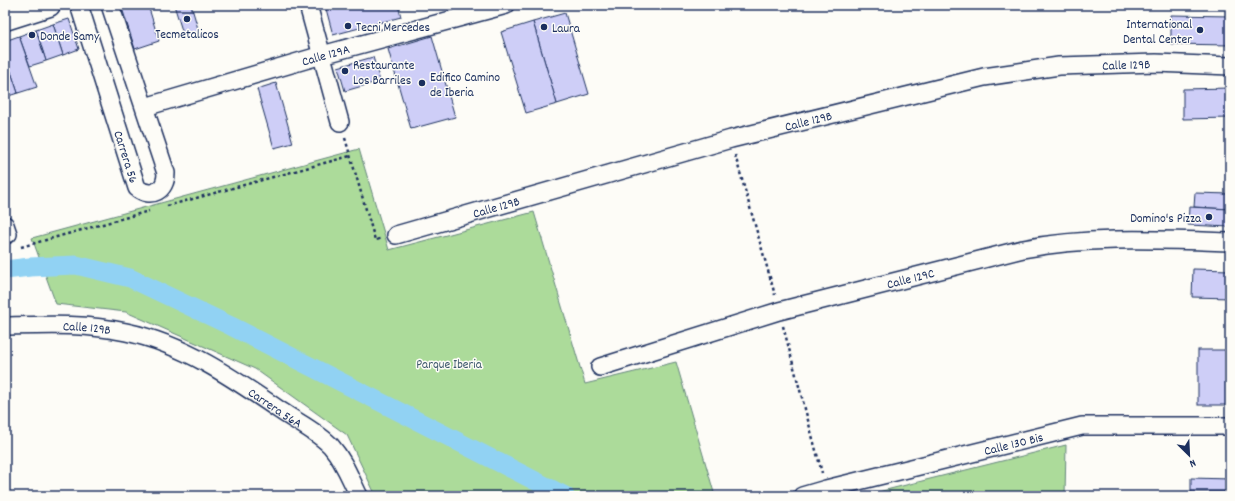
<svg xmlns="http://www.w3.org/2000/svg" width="1235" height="501" font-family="Dekko,sans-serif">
<rect width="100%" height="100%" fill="#fdfcf7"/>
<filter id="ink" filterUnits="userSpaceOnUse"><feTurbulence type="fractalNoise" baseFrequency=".025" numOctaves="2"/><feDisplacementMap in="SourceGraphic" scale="8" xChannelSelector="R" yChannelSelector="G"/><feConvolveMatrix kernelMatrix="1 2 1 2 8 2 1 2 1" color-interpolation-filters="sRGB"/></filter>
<g filter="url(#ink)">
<g fill="#acdb9a" stroke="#64857c">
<path d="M359 149 389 250 534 212 585 384 676 362 715 496H376L347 435 255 369 126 312 56 304 32 238Z"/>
<path d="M1066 445 1065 496H862Z"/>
</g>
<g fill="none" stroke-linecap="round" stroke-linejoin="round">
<path stroke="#91d2f3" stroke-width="19" d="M5 270 30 267 76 265 130 278 231 326 565 496"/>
</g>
<g fill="#cecef7" stroke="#1b2f5e">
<path d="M121 5H148L159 41 135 49Z"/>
<path d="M174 5H191L199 32 184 37Z"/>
<path d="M325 5H398L401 17 333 35Z"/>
<path d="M442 5H457L443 9Z"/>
<path d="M565 13 589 94 557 104 533 22Z"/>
<path d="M1171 15 1230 16V45L1171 44Z"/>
<path d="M69 19 79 49 63 55 53 24Z"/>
<path d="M533 22 557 104 526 113 501 32Z"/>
<path d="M53 24 63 55 46 61 36 30Z"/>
<path d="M36 30 46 61 30 66 19 36Z"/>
<path d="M19 36 37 87 18 93 5 54V41Z"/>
<path d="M432 36 455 117 411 129 388 49Z"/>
<path d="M5 54 18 93 5 97Z"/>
<path d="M373 57 380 81 345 91 338 67Z"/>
<path d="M276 83 293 143 274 148 257 89Z"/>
<path d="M1230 88V118L1183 119V89Z"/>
<path d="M1195 193 1230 194V209L1194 207Z"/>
<path d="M1189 207 1230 209V227L1188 225Z"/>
<path d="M1193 269 1230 270V298L1192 297Z"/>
<rect x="1198" y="350" width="32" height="55"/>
<path d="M1191 478 1230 479V492H1191Z"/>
</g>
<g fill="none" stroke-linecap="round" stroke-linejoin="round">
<g stroke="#1b2f5e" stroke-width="20">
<g id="street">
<path id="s1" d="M79 5 137 188C151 199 166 191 166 173L110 5"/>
<path d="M308 5 340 122"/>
<path id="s2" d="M145 107 322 55 506 5"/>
<path d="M5 225 8 234"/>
<path id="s3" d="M396 235 731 139 984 77 1059 66 1156 63 1230 66"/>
<path id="s4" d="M5 326C46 325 85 323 126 332 184 344 233 378 281 411 297 422 318 432 331 446 344 461 350 478 359 496"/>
<path id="s5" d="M600 367 779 311 1023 249C1091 236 1161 240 1230 242"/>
<path id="s6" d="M802 496 826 489 1082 426H1230"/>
</g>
</g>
<g stroke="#1b2f5e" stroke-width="25">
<path id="secondary" d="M5 19 49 5"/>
</g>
<g stroke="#1b2f5e" stroke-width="2.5" stroke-dasharray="3 3" stroke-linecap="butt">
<path d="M345 138 375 240 380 239"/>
<path d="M735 155 775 295"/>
<path d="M167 206 350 156"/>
<path d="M21 247 149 211"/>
<path d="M783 326 822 473"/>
</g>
<use href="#street" stroke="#fdfcf7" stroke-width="17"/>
<use href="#secondary" stroke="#fdfcf7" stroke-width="22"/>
</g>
</g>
<g fill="#1b2f5e" stroke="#fdfcf7" stroke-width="1.5">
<circle cx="187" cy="19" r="4"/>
<circle cx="348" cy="26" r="4"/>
<circle cx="544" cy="27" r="4"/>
<circle cx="1200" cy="30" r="4"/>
<circle cx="32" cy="35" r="4"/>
<circle cx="345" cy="71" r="4"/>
<circle cx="422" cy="83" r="4"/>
<circle cx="1209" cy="217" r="4"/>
</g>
<g text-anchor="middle" stroke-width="3" stroke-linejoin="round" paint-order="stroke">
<g font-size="13" fill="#1b2f5e" stroke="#fdfcf7" text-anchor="start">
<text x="1192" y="28" text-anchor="end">International<tspan x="1192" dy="15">Dental Center</tspan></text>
<text x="356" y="31">Tecni Mercedes</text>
<text x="552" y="32">Laura</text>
<text x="187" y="38" text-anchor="middle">Tecmetalicos</text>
<text x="40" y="40">Donde Samy</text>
<text x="353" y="69">Restaurante<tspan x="353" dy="15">Los Barriles</tspan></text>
<text x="430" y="81">Edifico Camino<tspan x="430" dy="15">de Iberia</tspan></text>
<text x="1201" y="222" text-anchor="end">Domino's Pizza</text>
</g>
<g font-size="13" fill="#1b2f5e" stroke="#fdfcf7">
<text dy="5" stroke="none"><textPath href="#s2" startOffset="188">Calle 129A</textPath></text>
<text dy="5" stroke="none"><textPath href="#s3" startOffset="752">Calle 129B</textPath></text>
<text dy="5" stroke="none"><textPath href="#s3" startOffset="428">Calle 129B</textPath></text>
<text dy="5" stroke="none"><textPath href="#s1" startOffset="159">Carrera 56</textPath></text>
<text dy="5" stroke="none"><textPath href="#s3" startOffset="104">Calle 129B</textPath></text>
<text dy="5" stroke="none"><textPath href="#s5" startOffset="323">Calle 129C</textPath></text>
<text dy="5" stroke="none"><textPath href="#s4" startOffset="82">Calle 129B</textPath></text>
<text dy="5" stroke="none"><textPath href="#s4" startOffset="290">Carrera 56A</textPath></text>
<text dy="5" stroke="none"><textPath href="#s6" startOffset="218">Calle 130 Bis</textPath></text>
</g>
<g font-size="13" fill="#3f5a6d" stroke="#fdfcf7">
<text x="449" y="368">Parque Iberia</text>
</g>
</g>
<rect width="1235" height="501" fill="none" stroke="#fdfcf7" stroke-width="20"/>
<rect x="10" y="10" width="1215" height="481" fill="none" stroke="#1b2f5e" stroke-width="1.5" filter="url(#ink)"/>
<g transform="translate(1189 455) rotate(156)" stroke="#fdfcf7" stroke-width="3" paint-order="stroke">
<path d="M0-3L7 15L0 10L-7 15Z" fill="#1b2f5e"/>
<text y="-6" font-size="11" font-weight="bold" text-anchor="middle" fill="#1b2f5e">N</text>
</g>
</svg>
